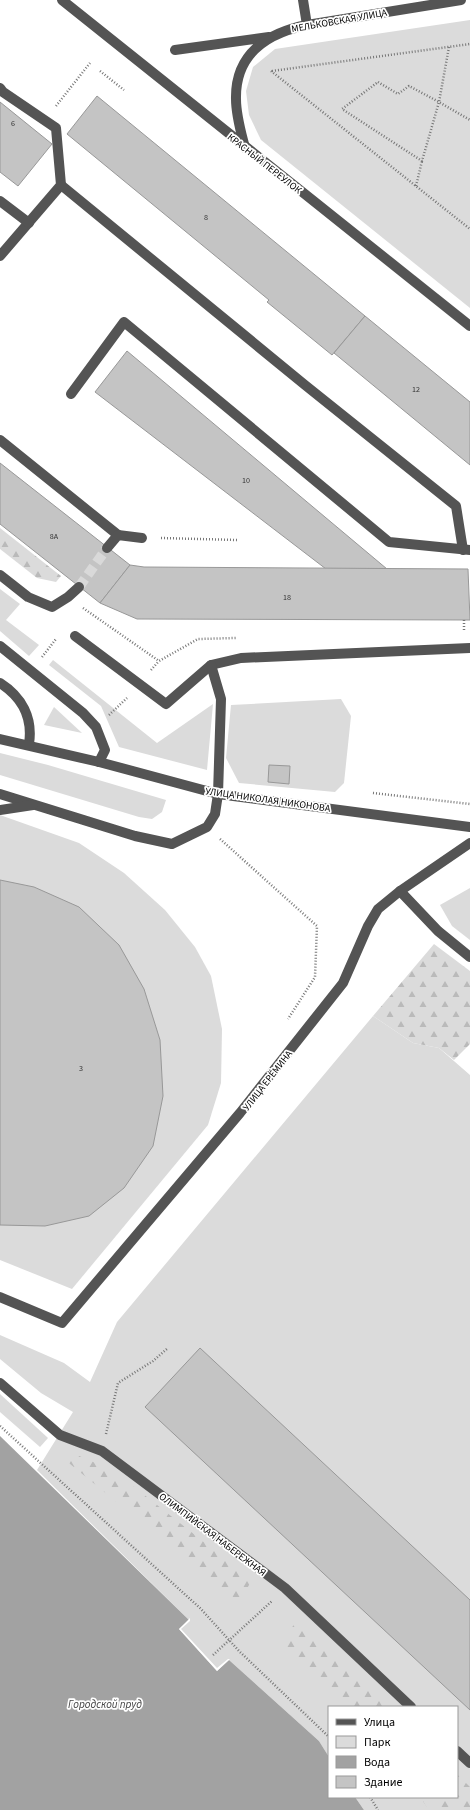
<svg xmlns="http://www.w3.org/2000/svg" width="470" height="1810" font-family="'Source Sans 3',sans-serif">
<defs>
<pattern id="forest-firs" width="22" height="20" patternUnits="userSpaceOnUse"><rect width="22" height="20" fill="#dbdbdb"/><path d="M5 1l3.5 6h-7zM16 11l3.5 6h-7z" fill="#bababa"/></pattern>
</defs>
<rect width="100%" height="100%" fill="#fff"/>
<g fill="#dbdbdb">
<path d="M470 20V308L261 140 249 115 246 91 253 67 275 49Z"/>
<path d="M0 589 20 604 6 620 39 645 29 656 0 631Z"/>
<path d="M53 660 157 743 213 704 207 770 119 747 101 706 49 665Z"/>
<path d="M341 699 351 716 344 783 335 792 239 783 226 758 231 705Z"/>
<path d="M54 707 82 733 44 725Z"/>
<path d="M0 753 48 765 166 800 162 812 152 819 139 817 0 775Z"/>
<path d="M0 815 79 843 124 873 165 910 195 947 211 976 222 1029 221 1083 208 1125 72 1289 0 1260Z"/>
<path d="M470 888V940L452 926 440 905Z"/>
<path d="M373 1016 413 1043 439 1048 470 1075V1810H364L355 1797H457V1707H329V1757L319 1741 229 1660 217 1671 179 1629 189 1620 37 1470 73 1412 41 1393 0 1359V1335L64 1363 90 1382 117 1322Z"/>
<path d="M0 1394 48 1438 40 1447 0 1412Z"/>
</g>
<g fill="url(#forest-firs)">
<path d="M0 528 61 576 56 582 37 578 0 549Z"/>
<path d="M434 944 470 971V1044L454 1060 439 1048 413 1043 373 1016Z"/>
<path d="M70 1452 114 1471 252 1580 239 1602 64 1459Z"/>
<path d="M299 1618H300L389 1707H352L281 1642Z"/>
<path d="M457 1774 470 1787V1810H429L420 1797H457Z"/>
</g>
<path fill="#a2a2a2" d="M0 1436 189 1620 179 1629 217 1671 229 1660 319 1741 329 1757V1797H355L364 1810H0Z"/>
<path fill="#fff" d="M190 1618V1621L181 1629 217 1668 228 1659H230L217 1671 179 1629Z"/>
<g fill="#c4c4c4" stroke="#989898">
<path d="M97 96 365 316 332 355 267 302 269 300 67 134Z"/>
<path d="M0 102 52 144 18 186 0 172Z"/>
<path d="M365 316 470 402V465L334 353Z"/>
<path d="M127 351 387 569H326L95 392Z"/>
<path d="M0 463 130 565 100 603 0 524Z"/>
<path d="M130 565 144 567 468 569 470 620 137 619 100 603Z"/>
<path d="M269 765 290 766 289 784 268 782Z"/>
<path d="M0 880 34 887 79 907 119 945 144 989 160 1040 163 1096 153 1146 124 1188 89 1216 45 1226 0 1225Z"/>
<path d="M200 1348 470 1600V1710L145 1407Z"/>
</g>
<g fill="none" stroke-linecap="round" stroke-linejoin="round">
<path stroke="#d9d9d9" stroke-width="10" stroke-dasharray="10 5" stroke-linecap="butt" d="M79 587 107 548"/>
<g stroke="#767676" stroke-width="2.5" stroke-dasharray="1 2" stroke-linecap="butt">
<path d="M449 47 439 102 470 120"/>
<path d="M100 71 124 90"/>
<path d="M271 71 470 229"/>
<path d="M272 71 470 44"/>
<path d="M378 82 398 94 409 86 439 102 422 161 342 109Z"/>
<path d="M56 106 90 63"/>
<path d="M416 186 422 161"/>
<path d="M161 538 237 540"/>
<path d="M83 608 159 661 198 639 236 638"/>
<path d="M464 620V630"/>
<path d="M42 657 56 639"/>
<path d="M151 670 159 661"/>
<path d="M109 715 127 698"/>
<path d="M373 793 470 804"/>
<path d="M220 839 317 926 315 977 288 1019"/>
<path d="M0 1426 201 1609 239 1651 329 1737"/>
<path d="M106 1434 118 1383 153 1361 168 1348"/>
<path d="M213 1655 272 1601"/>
<path d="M370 1797 378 1810"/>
</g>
<g stroke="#545454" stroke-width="10">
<path d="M62 0 470 326"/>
<path d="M303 0 307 25"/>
<path d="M175 50 269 37"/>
<path d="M0 88 3 92 56 128 61 185 0 256"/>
<path d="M245 148C241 132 236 116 236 99 235 54 267 33 307 25L461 0"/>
<path d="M61 185 305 385 456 506 463 550"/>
<path d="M0 201 29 223"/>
<path d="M71 394 124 322 389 542 470 550"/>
<path d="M0 440 118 535"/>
<path d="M107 548 118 535 142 538"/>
<path d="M0 575 28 597 52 607 68 597 79 587"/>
<path d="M75 636 166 704 211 665 241 658 470 648"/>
<path d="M0 646 83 713 96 727 105 750 99 762"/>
<path d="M0 683C22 697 33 718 29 744"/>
<path d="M0 739 99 762 218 794 470 827"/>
<path d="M0 794 135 836 172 844 207 827 215 814 218 794 221 699 211 665"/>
<path d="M0 810 33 805"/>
<path d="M400 891 438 931 470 957"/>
<path d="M0 1297 62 1323 240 1113 343 983 368 926 378 909 400 891 470 843"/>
<path d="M0 1383 60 1435 102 1451 285 1588 411 1707"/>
<path d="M457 1751 470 1763"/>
</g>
</g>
<g text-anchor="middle" stroke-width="3.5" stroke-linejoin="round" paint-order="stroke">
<g font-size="8" fill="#313131">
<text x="13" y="126">6</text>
<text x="206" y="220">8</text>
<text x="416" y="392">12</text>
<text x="246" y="483">10</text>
<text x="54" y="539">8А</text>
<text x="287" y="600">18</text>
<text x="81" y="1071">3</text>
</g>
<g font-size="10" fill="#000" stroke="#fff">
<text transform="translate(339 20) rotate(-10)" y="4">МЕЛЬКОВСКАЯ УЛИЦА</text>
<text transform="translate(265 163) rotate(38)" y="4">КРАСНЫЙ ПЕРЕУЛОК</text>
<text transform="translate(268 799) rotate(8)" y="4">УЛИЦА НИКОЛАЯ НИКОНОВА</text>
<text transform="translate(267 1080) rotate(-52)" y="4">УЛИЦА ЕРЁМИНА</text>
<text transform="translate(213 1534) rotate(37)" y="4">ОЛИМПИЙСКАЯ НАБЕРЕЖНАЯ</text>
</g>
<g font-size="11" font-style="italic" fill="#434343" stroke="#fff">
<text x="105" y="1708">Городской пруд</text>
</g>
</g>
<rect x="328" y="1706" width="130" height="92" fill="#ffffff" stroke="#999999"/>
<rect x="336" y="1719" width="20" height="6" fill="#545454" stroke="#999999"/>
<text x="364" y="1726" font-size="12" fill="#000000">Улица</text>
<rect x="336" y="1736" width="20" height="12" fill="#dbdbdb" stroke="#999999"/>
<text x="364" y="1746" font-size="12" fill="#000000">Парк</text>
<rect x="336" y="1756" width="20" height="12" fill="#a2a2a2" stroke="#999999"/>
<text x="364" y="1766" font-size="12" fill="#000000">Вода</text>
<rect x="336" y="1776" width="20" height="12" fill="#c4c4c4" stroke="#999999"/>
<text x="364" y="1786" font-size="12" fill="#000000">Здание</text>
</svg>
